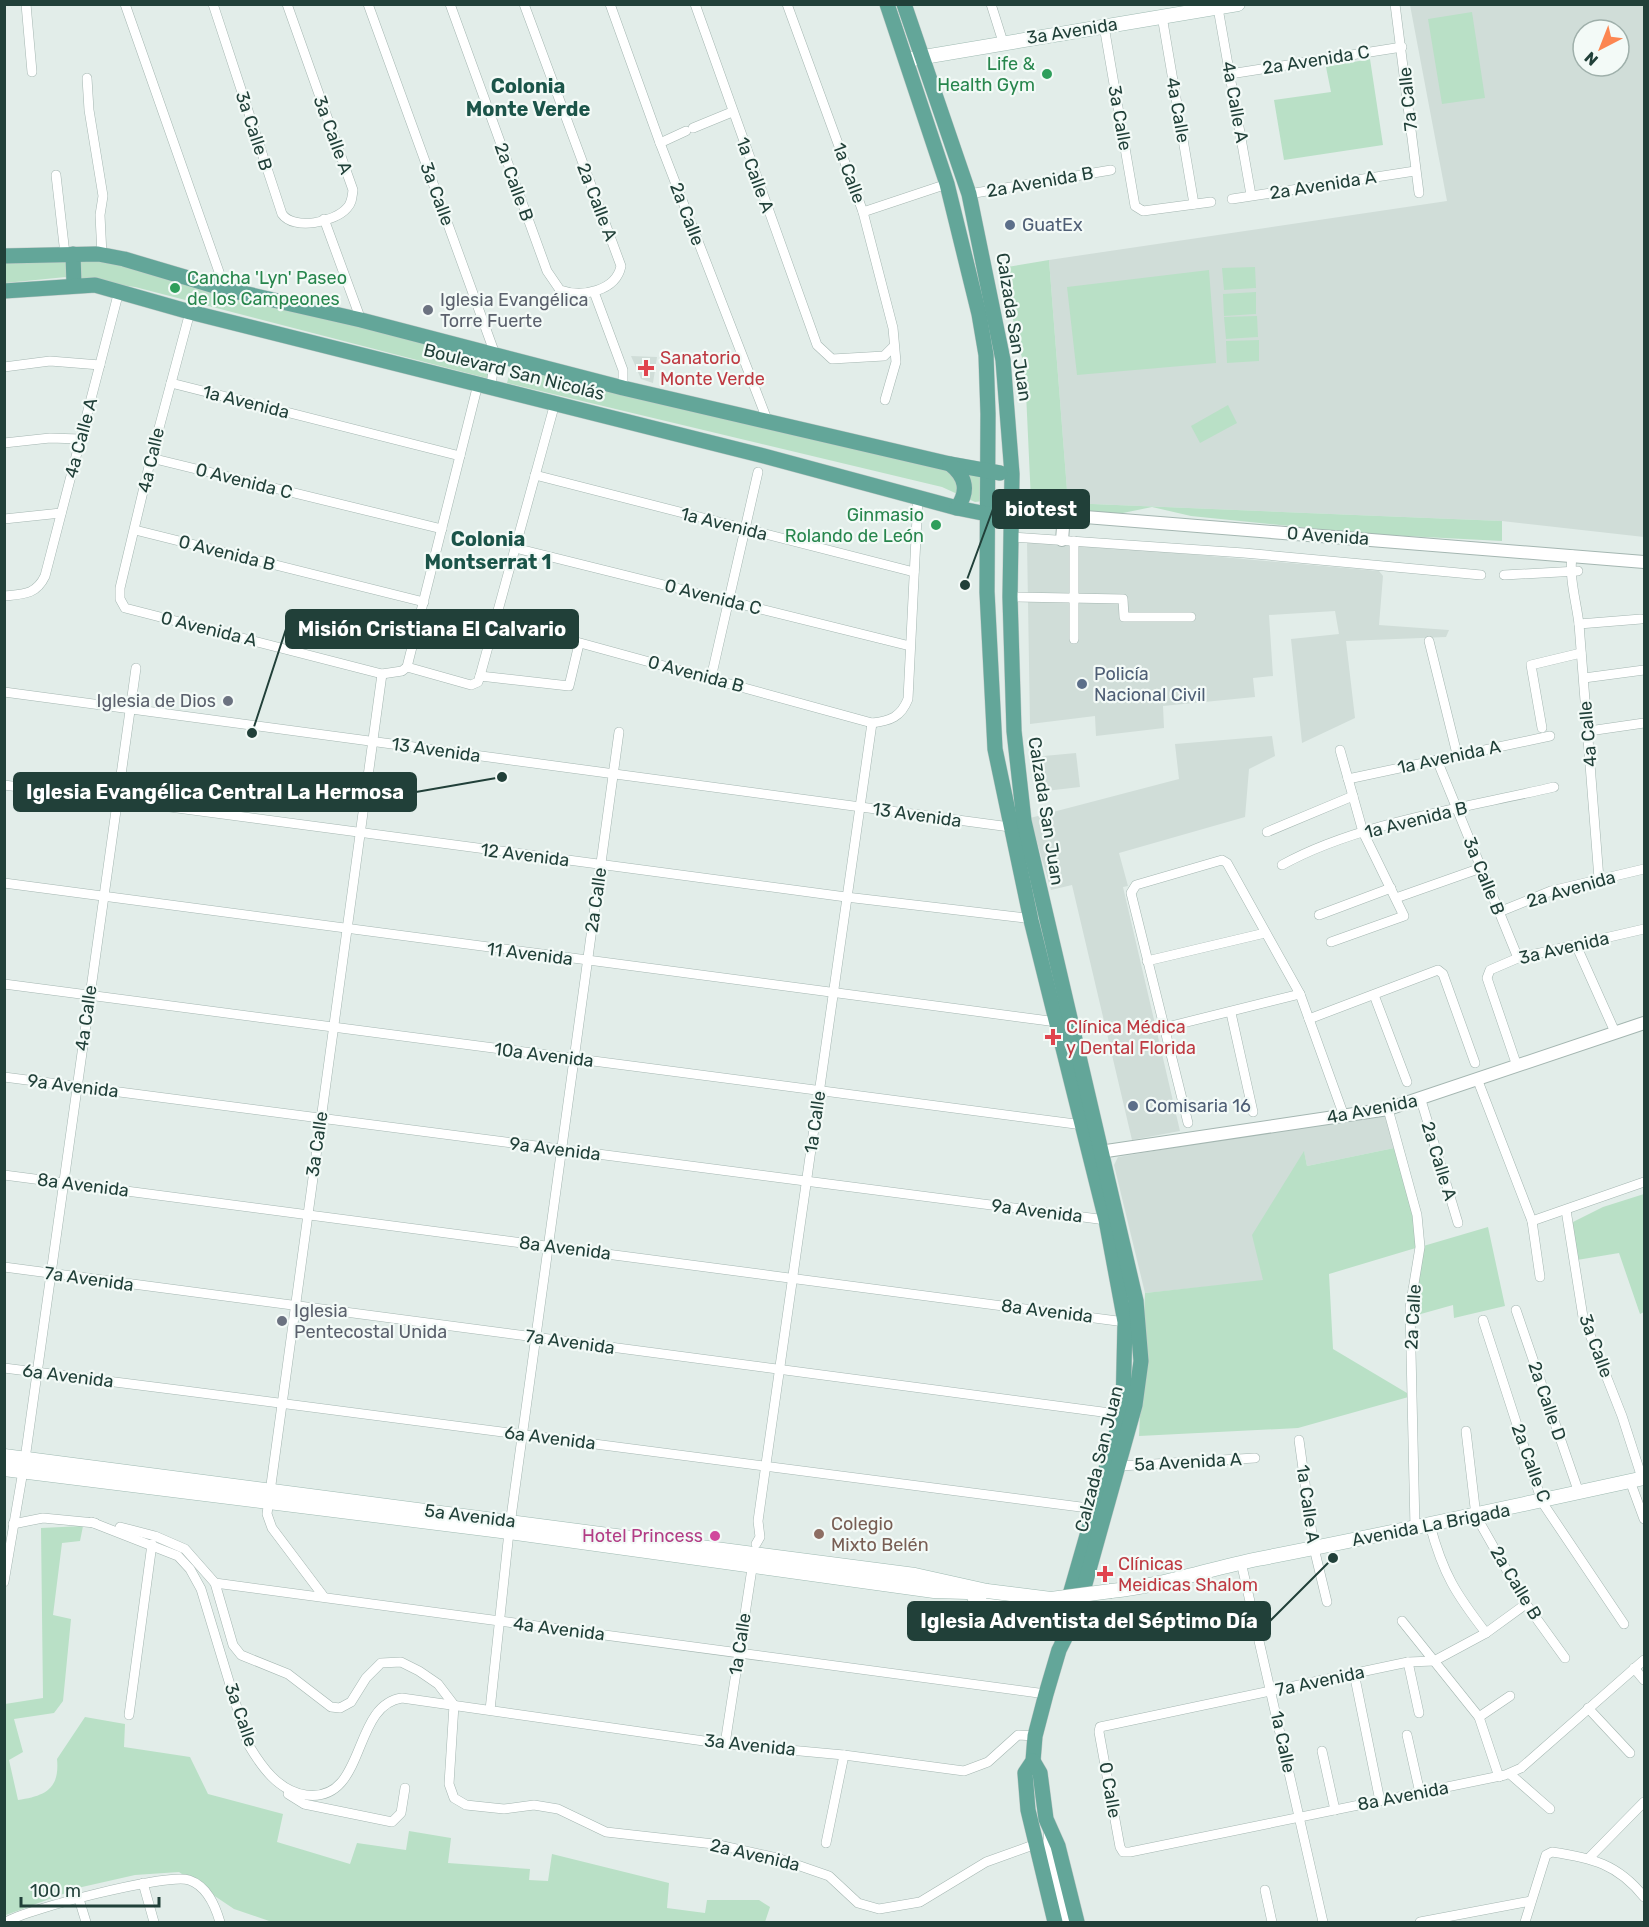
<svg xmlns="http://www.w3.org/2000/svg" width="1649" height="1927" font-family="Rubik,sans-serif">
<rect width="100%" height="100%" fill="#e2ede9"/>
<g fill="#d0ddd8" fill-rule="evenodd">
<path d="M1410 5H1644V537L1502 521 1068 503 1049 260 1447 201ZM1583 30H1619V66H1583Z"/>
<path d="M631 356 657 357 653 383 641 379Z"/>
<path d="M1030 540 1379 571 1383 576 1379 625 1449 630 1446 637 1346 641 1355 718 1302 743 1291 639 1339 634 1335 611 1269 615 1273 676 1253 678 1255 697 1163 706 1164 728 1096 736 1095 716 1030 724 1027 542Z"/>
<path d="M1272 736 1275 756 1249 769 1245 817 1119 853 1128 886 1123 887 1180 1131 1132 1140 1072 885 1051 890 1030 818 1179 779 1175 744Z"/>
<path d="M1076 753 1080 787 1037 792 1033 757Z"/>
<path d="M1393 1111 1399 1147 1307 1166 1304 1152 1263 1281 1145 1293 1114 1165 1118 1157Z"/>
</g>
<g fill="#b9e0c6">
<path d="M1472 12 1485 98 1442 104 1428 19Z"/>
<path d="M1370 59 1383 145 1284 160 1274 100 1331 92 1326 67Z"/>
<path d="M66 259V277L5 283 4 262Z"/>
<path d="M81 260 112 263 498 361 494 380 135 287 79 280Z"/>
<path d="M1049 260 1068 503 1502 521V541L1367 534 1191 516 1152 507 1118 514 1041 509 1031 501 1025 371 1001 268Z"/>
<path d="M1255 267 1256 288 1224 290 1222 268Z"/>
<path d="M1209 270 1216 363 1077 375 1067 287Z"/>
<path d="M1256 292V314L1224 316 1223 294Z"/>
<path d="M1257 316 1258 337 1226 339 1224 317Z"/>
<path d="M1259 340V361L1227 363 1226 341Z"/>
<path d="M511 368 980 470 983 501 975 502 942 487 507 383Z"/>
<path d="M1228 405 1237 423 1200 443 1191 426Z"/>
<path d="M1399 1147 1420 1247 1488 1227 1505 1306 1454 1318 1453 1305 1410 1317 1419 1247 1329 1274 1333 1349 1412 1396 1298 1428 1139 1436 1145 1293 1263 1280 1252 1235 1304 1151 1307 1166Z"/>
<path d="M1644 1194V1312L1640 1314 1619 1253 1577 1260 1571 1223 1603 1207Z"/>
<path d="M83 1526 80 1541 62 1543 53 1615 71 1619 63 1701 54 1713 14 1719 23 1752 9 1760 18 1800C44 1796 60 1790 57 1759L85 1717 125 1724 124 1747 190 1757 208 1794 283 1814 277 1842 350 1864 357 1843 406 1850 409 1831 451 1838 448 1863 530 1869 529 1880 548 1881 552 1854 669 1883 667 1908 705 1913 707 1900H759L770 1907 765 1922H272L234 1909 179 1872 135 1875 82 1887 6 1915 7 1922H5V1704L43 1698 41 1528Z"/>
</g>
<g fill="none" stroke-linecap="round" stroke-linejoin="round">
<g stroke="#a4b6b1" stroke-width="10">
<g id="minor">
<path d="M26 4 32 72"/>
<path d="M125 4 225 289"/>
<path d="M213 4 282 214C294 231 335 222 347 208 352 203 352 197 353 190L287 4"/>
<path d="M368 4 495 354 491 386"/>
<path d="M450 4 547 271 560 290C582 298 616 291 621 266L524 4"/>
<path d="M610 4 660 143 768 422"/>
<path d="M695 4 817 345 832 359 884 356 893 347"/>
<path d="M787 4 863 212 893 328 896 362 885 400"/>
<path d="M991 4 1003 42"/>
<path d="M1395 4 1419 193"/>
<path d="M1218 8 1251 195"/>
<path d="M1162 16 1194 204"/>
<path d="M1104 26 1135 206 1143 211 1211 202"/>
<path d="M1230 74 1402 47"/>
<path d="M87 78 89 110 103 196 100 215 102 255"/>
<path d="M693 128 732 112"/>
<path d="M660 143 686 131"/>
<path d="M56 175 65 254"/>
<path d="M969 194 1111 170"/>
<path d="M1232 199 1415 171"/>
<path d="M863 212 947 184"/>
<path d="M324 219 361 320"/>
<path d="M594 292 623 370V388"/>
<path d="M190 312 151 458 120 588V599L125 608 382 674 402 671 407 667 471 685 478 682 480 676 569 686 579 644"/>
<path d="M4 367 50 361 100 365"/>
<path d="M171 383 460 456"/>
<path d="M4 443 50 438 80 439"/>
<path d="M151 458 442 529"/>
<path d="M535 475 914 572"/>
<path d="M4 519 61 513"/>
<path d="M135 530 424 602"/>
<path d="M1011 537 1244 553 1481 575"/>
<path d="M515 548 910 646"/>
<path d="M1572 555C1569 579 1576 600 1579 624L1599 879"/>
<path d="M1504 575 1578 571"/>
<path d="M4 596C23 594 36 595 45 576L119 291"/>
<path d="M1010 597 1123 599 1124 617H1191"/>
<path d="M497 615 511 624 872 723C890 721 901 717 908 699L918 497"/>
<path d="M1579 624 1641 619"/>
<path d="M1074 639V541"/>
<path d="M1429 641 1457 754"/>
<path d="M407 667 478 384"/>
<path d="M480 676 555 403"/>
<path d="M711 678 758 472"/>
<path d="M1584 678 1644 670"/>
<path d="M4 692 1010 827"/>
<path d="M1542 728 1531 665 1581 653"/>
<path d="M1589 731 1644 723"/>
<path d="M1437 760 1518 958"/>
<path d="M1348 779 1550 736"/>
<path d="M4 785 846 897 1034 919"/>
<path d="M1267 832 1353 796"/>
<path d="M1282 865C1357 823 1469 807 1554 787"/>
<path d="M4 883 1057 1022"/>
<path d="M1396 898 1481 868"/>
<path d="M1499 912 1551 891 1644 869"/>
<path d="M1319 915 1391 888"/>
<path d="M1331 942 1404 916 1363 832 1340 750"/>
<path d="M1576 945 1615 1032"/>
<path d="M1147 961 1265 933"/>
<path d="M4 984 1083 1125"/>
<path d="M1374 995 1407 1082"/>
<path d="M1231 1013 1253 1112"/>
<path d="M1309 1019 1438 970 1443 974 1475 1063"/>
<path d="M1163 1028 1300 994"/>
<path d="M1517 1066 1487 978 1490 970 1518 958 1644 929"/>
<path d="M4 1077 1106 1220"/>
<path d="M1478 1081 1532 1221 1540 1277"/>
<path d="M1421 1100 1458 1223"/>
<path d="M1388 1109 1417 1215 1420 1247 1410 1308 1415 1528"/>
<path d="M1188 1123 1131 893 1136 885 1222 860 1227 863 1300 994 1344 1116"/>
<path d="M4 1175 1125 1322"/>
<path d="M1566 1210 1583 1317 1622 1416 1642 1478"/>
<path d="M1532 1221 1644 1182"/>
<path d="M4 1267 1110 1413 1126 1409"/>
<path d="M1516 1310 1579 1493"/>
<path d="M1483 1320 1542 1502 1624 1624"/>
<path d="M4 1368C368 1414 732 1459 1096 1509"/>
<path d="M1466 1431 1476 1516 1526 1604 1565 1658"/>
<path d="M1299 1440 1314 1548 1327 1602"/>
<path d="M1120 1466 1255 1458"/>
<path d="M1630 1481 1644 1519"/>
<path d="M91 1522 178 1556 190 1569 201 1589 248 1744C261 1766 278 1791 306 1795 367 1803 351 1705 402 1698L725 1744 844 1755 964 1771 988 1762 1018 1735 1035 1736"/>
<path d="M13 1524 43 1518 95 1523"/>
<path d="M1430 1525C1443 1574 1456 1594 1486 1633"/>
<path d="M120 1527 155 1536 185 1549 215 1583 233 1645 241 1655 288 1674 331 1707 340 1708 351 1702 366 1678 381 1663 401 1662 419 1671 438 1684 454 1705"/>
<path d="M756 1544 760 1537 758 1521 766 1464 872 723"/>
<path d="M1241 1562 1323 1922"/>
<path d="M4 1582 25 1459 136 668"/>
<path d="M215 1583C492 1619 769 1655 1046 1694"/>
<path d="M324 1597 272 1528 267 1514 382 674"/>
<path d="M1526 1604 1486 1633 1434 1661 1408 1662 1100 1727 1099 1732 1120 1847 1123 1852H1130L1505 1775 1521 1768 1644 1660"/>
<path d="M1402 1621 1479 1717 1499 1777"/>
<path d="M1408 1662 1419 1713"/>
<path d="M1634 1668 1644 1680"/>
<path d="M1354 1673 1380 1801"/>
<path d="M454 1705 449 1784 454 1798 466 1805 504 1809 534 1805 558 1809 606 1832 714 1844 777 1858 829 1876 858 1903 879 1909 920 1902 986 1862 1036 1844"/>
<path d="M1588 1708 1630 1753"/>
<path d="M490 1710 509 1532 619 732"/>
<path d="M129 1715 152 1544"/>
<path d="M1479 1717 1510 1696"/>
<path d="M1407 1735 1420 1793"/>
<path d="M725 1744 753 1562"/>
<path d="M1322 1751 1335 1810"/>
<path d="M1510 1774 1550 1809"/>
<path d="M288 1794 304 1804 392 1822 401 1813 405 1788"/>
<path d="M826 1843 844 1755"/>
<path d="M1589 1858 1644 1802"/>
<path d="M143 1883 154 1922"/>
<path d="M1265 1890 1272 1922"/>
<path d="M79 1899 86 1922"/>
<path d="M6 1922C27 1909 167 1873 189 1880 207 1886 215 1905 220 1922"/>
<path d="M1420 1922 1531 1901"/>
<path d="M1525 1922 1546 1855 1552 1852C1592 1858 1618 1864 1644 1897"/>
</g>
</g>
<g stroke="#a4b6b1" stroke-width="14">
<g id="tertiary">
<path d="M1011 511 1644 562"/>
<path d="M1062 540 1064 515"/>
<path d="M1093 1153 1388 1109 1644 1023"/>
</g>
</g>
<g stroke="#9fbab2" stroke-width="15">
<g id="secondary">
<path d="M912 59 1238 4"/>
<path d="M4 1456 915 1575 987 1591"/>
<path d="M4 1469 509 1532 934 1591 967 1592"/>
<path d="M1111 1591C1162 1586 1208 1569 1258 1559 1387 1534 1516 1506 1644 1478"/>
<path d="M974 1597 1054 1610 1060 1615 1063 1623"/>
<path d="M1051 1834 1050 1848 1068 1922"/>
</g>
</g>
<g stroke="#c1cac8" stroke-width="16">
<g id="primary">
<path d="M887 4 947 184 979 314 986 355 988 414 987 592 995 749 1031 920 1106 1220 1125 1322 1123 1410 1065 1612 1061 1637"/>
<path d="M904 4 969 194 1003 360 1012 474 1010 597 1014 731 1024 821 1136 1301 1141 1361 1135 1405 1076 1616 1059 1650 1046 1694 1035 1736 1033 1761 1025 1773 1028 1810 1055 1922"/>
<path d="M73 254 74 285"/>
<path d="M4 256 98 254 124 259 225 289 361 320 623 388 950 464 1000 473"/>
<path d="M4 291 95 285 190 312 764 456 957 508 987 514 1011 511"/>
<path d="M950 464C966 477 969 491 957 508"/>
<path d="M1033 1761 1040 1773 1046 1819 1058 1846 1077 1922"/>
</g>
</g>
<use href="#minor" stroke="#fff" stroke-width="9"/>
<use href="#tertiary" stroke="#fff" stroke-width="12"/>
<use href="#secondary" stroke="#fff" stroke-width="14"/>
<use href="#primary" stroke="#63a699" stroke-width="15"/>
<g stroke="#9fbab2" stroke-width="15" stroke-linecap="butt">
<path id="secondary-bridge" d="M987 1591 1051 1599 1111 1591"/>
</g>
<use href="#secondary-bridge" stroke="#fff" stroke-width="14"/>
</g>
<g fill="#2e9e5b" stroke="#f3faf7" stroke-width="2">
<circle cx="1047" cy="74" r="6"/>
<circle cx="175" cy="288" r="6"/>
<circle cx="936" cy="525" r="6"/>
</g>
<g fill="#5c6f8a" stroke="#f3faf7" stroke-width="2">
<circle cx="1010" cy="225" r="6"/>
<circle cx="1082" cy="684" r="6"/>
<circle cx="1133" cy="1106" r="6"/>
</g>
<g fill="#6b7280" stroke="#f3faf7" stroke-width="2">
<circle cx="428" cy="310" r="6"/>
<circle cx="228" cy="701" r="6"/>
<circle cx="282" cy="1321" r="6"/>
</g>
<g fill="#e0444e" stroke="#f3faf7" stroke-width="2">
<path d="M643 359h6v6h6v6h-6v6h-6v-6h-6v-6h6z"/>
<path d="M1050 1028h6v6h6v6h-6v6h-6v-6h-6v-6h6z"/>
<path d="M1102 1565h6v6h6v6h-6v6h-6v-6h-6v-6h6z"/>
</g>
<circle fill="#8d6e63" stroke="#f3faf7" stroke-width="2" cx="819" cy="1534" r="6"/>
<circle fill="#d1479c" stroke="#f3faf7" stroke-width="2" cx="715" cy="1536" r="6"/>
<g text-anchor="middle" stroke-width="4.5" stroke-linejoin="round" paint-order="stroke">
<g font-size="18" fill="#214039" stroke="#f3faf7">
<text transform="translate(1072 31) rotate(-9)" y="6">3a Avenida</text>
<text transform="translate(1316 60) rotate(-9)" y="6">2a Avenida C</text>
<text transform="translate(1408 99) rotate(-96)" y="6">7a Calle</text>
<text transform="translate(1235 102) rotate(80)" y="6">4a Calle A</text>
<text transform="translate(1178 110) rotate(80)" y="6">4a Calle</text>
<text transform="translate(1120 118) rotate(80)" y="6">3a Calle</text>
<text transform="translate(254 131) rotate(72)" y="6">3a Calle B</text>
<text transform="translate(333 135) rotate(70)" y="6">3a Calle A</text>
<text transform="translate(849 173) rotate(70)" y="6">1a Calle</text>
<text transform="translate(755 175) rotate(70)" y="6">1a Calle A</text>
<text transform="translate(514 182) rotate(70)" y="6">2a Calle B</text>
<text transform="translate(1040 182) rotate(-10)" y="6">2a Avenida B</text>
<text transform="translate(1323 185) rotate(-9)" y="6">2a Avenida A</text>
<text transform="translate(437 194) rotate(70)" y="6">3a Calle</text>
<text transform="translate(597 202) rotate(69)" y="6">2a Calle A</text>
<text transform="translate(687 214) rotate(69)" y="6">2a Calle</text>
<text transform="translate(1014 327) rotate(81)" y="6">Calzada San Juan</text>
<text transform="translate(514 372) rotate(14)" y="6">Boulevard San Nicolás</text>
<text transform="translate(246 402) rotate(14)" y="6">1a Avenida</text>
<text transform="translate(81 438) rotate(-75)" y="6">4a Calle A</text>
<text transform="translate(151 460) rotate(-77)" y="6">4a Calle</text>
<text transform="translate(244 481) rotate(14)" y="6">0 Avenida C</text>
<text transform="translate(724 524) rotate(14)" y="6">1a Avenida</text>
<text transform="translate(1328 536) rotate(4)" y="6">0 Avenida</text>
<text transform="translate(227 553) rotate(14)" y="6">0 Avenida B</text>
<text transform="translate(713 597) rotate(14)" y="6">0 Avenida C</text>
<text transform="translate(209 629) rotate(14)" y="6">0 Avenida A</text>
<text transform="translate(696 674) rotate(15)" y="6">0 Avenida B</text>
<text transform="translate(1588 734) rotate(-95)" y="6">4a Calle</text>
<text transform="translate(436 750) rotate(8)" y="6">13 Avenida</text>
<text transform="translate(1449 757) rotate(-12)" y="6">1a Avenida A</text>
<text transform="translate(1046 811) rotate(81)" y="6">Calzada San Juan</text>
<text transform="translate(917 815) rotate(8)" y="6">13 Avenida</text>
<text transform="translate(1416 820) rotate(-14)" y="6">1a Avenida B</text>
<text transform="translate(525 855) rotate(7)" y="6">12 Avenida</text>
<text transform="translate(1484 876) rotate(68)" y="6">3a Calle B</text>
<text transform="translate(1571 889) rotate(-16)" y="6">2a Avenida</text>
<text transform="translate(596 900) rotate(-82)" y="6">2a Calle</text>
<text transform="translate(1564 948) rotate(-13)" y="6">3a Avenida</text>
<text transform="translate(530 954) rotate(7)" y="6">11 Avenida</text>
<text transform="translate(86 1018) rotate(-82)" y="6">4a Calle</text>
<text transform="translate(544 1055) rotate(7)" y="6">10a Avenida</text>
<text transform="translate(73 1086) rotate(7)" y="6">9a Avenida</text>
<text transform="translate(1372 1109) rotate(-11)" y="6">4a Avenida</text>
<text transform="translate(815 1122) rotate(-82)" y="6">1a Calle</text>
<text transform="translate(317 1144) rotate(-82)" y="6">3a Calle</text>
<text transform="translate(555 1149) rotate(7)" y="6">9a Avenida</text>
<text transform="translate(1439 1161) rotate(73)" y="6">2a Calle A</text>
<text transform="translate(83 1185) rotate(7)" y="6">8a Avenida</text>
<text transform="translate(1037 1211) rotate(7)" y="6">9a Avenida</text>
<text transform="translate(565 1248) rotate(7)" y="6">8a Avenida</text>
<text transform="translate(89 1279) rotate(8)" y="6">7a Avenida</text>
<text transform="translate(1047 1311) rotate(7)" y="6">8a Avenida</text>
<text transform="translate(1413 1317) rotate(-87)" y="6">2a Calle</text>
<text transform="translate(570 1342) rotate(8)" y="6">7a Avenida</text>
<text transform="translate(1596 1346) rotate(70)" y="6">3a Calle</text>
<text transform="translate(68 1376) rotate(7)" y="6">6a Avenida</text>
<text transform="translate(1547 1401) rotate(71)" y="6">2a Calle D</text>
<text transform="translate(550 1438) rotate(7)" y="6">6a Avenida</text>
<text transform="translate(1099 1459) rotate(-76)" y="6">Calzada San Juan</text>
<text transform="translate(1188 1462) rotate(-3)" y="6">5a Avenida A</text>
<text transform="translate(1531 1463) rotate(70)" y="6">2a Calle C</text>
<text transform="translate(1308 1504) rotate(82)" y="6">1a Calle A</text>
<text transform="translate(470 1516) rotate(7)" y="6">5a Avenida</text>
<text transform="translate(1431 1525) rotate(-11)" y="6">Avenida La Brigada</text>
<text transform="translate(1516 1583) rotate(59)" y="6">2a Calle B</text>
<text transform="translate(559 1629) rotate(7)" y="6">4a Avenida</text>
<text transform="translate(740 1644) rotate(-81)" y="6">1a Calle</text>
<text transform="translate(1320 1681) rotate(-12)" y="6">7a Avenida</text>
<text transform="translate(241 1715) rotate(71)" y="6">3a Calle</text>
<text transform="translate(1283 1742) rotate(78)" y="6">1a Calle</text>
<text transform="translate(750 1745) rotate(6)" y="6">3a Avenida</text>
<text transform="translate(1110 1790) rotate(80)" y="6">0 Calle</text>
<text transform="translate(1403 1796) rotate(-11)" y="6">8a Avenida</text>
<text transform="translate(755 1855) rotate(13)" y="6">2a Avenida</text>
</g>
<g font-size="18" fill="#27864d" stroke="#f3faf7" text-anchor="end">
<text x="1035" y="70">Life &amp;<tspan x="1035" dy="21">Health Gym</tspan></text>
<text x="187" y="284" text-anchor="start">Cancha 'Lyn' Paseo<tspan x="187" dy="21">de los Campeones</tspan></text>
<text x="924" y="521">Ginmasio<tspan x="924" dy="21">Rolando de León</tspan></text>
</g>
<g font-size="18" fill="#4e5e75" stroke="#f3faf7" text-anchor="start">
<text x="1022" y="231">GuatEx</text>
<text x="1094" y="680">Policía<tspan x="1094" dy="21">Nacional Civil</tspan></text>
<text x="1145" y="1112">Comisaria 16</text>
</g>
<g font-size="18" fill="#5b616d" stroke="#f3faf7" text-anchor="start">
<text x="440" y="306">Iglesia Evangélica<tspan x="440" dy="21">Torre Fuerte</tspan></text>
<text x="216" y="707" text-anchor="end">Iglesia de Dios</text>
<text x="294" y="1317">Iglesia<tspan x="294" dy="21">Pentecostal Unida</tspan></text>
</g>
<g font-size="18" fill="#be3a42" stroke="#f3faf7" text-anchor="start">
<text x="660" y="364">Sanatorio<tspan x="660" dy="21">Monte Verde</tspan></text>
<text x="1066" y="1033">Clínica Médica<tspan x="1066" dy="21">y Dental Florida</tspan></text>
<text x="1118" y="1570">Clínicas<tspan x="1118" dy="21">Meidicas Shalom</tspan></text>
</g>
<g font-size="18" fill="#785e54" stroke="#f3faf7" text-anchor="start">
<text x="831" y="1530">Colegio<tspan x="831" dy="21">Mixto Belén</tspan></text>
</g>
<g font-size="18" fill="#b23c85" stroke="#f3faf7" text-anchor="end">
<text x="703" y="1542">Hotel Princess</text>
</g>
<g font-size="20" font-weight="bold" fill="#1b5449" stroke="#f3faf7">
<text x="528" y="93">Colonia<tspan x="528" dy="23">Monte Verde</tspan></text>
<text x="488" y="546">Colonia<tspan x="488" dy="23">Montserrat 1</tspan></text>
</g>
</g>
<path fill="none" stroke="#214039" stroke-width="2" d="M965 585L993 509M252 733L286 629M502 777L416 792M1333 1558L1270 1621"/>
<g fill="#214039" stroke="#f3faf7" stroke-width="2">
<circle cx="965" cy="585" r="6"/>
<circle cx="252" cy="733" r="6"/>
<circle cx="502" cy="777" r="6"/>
<circle cx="1333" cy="1558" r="6"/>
</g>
<g fill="#214039" stroke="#214039" stroke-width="2">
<rect x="993" y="490" width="96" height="38" rx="6"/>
<rect x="286" y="610" width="292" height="38" rx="6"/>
<rect x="14" y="773" width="402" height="38" rx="6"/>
<rect x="908" y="1602" width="362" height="38" rx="6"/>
</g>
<g font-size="20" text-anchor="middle" font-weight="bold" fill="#fff">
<text x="1041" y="516">biotest</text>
<text x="432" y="636">Misión Cristiana El Calvario</text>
<text x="215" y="799">Iglesia Evangélica Central La Hermosa</text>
<text x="1089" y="1628">Iglesia Adventista del Séptimo Día</text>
</g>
<rect width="1649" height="1927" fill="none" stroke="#214039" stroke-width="12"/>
<g transform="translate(1601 48) rotate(222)"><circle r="28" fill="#f3faf7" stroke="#9fb0ab" stroke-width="1.5"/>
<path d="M0-4.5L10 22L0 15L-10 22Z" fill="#fc8651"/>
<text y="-9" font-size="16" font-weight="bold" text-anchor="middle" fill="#214039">N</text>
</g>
<path d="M21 1897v9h138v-9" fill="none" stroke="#214039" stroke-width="3"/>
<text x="30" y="1897" font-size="18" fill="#214039" stroke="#f3faf7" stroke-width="4.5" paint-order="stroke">100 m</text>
</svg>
